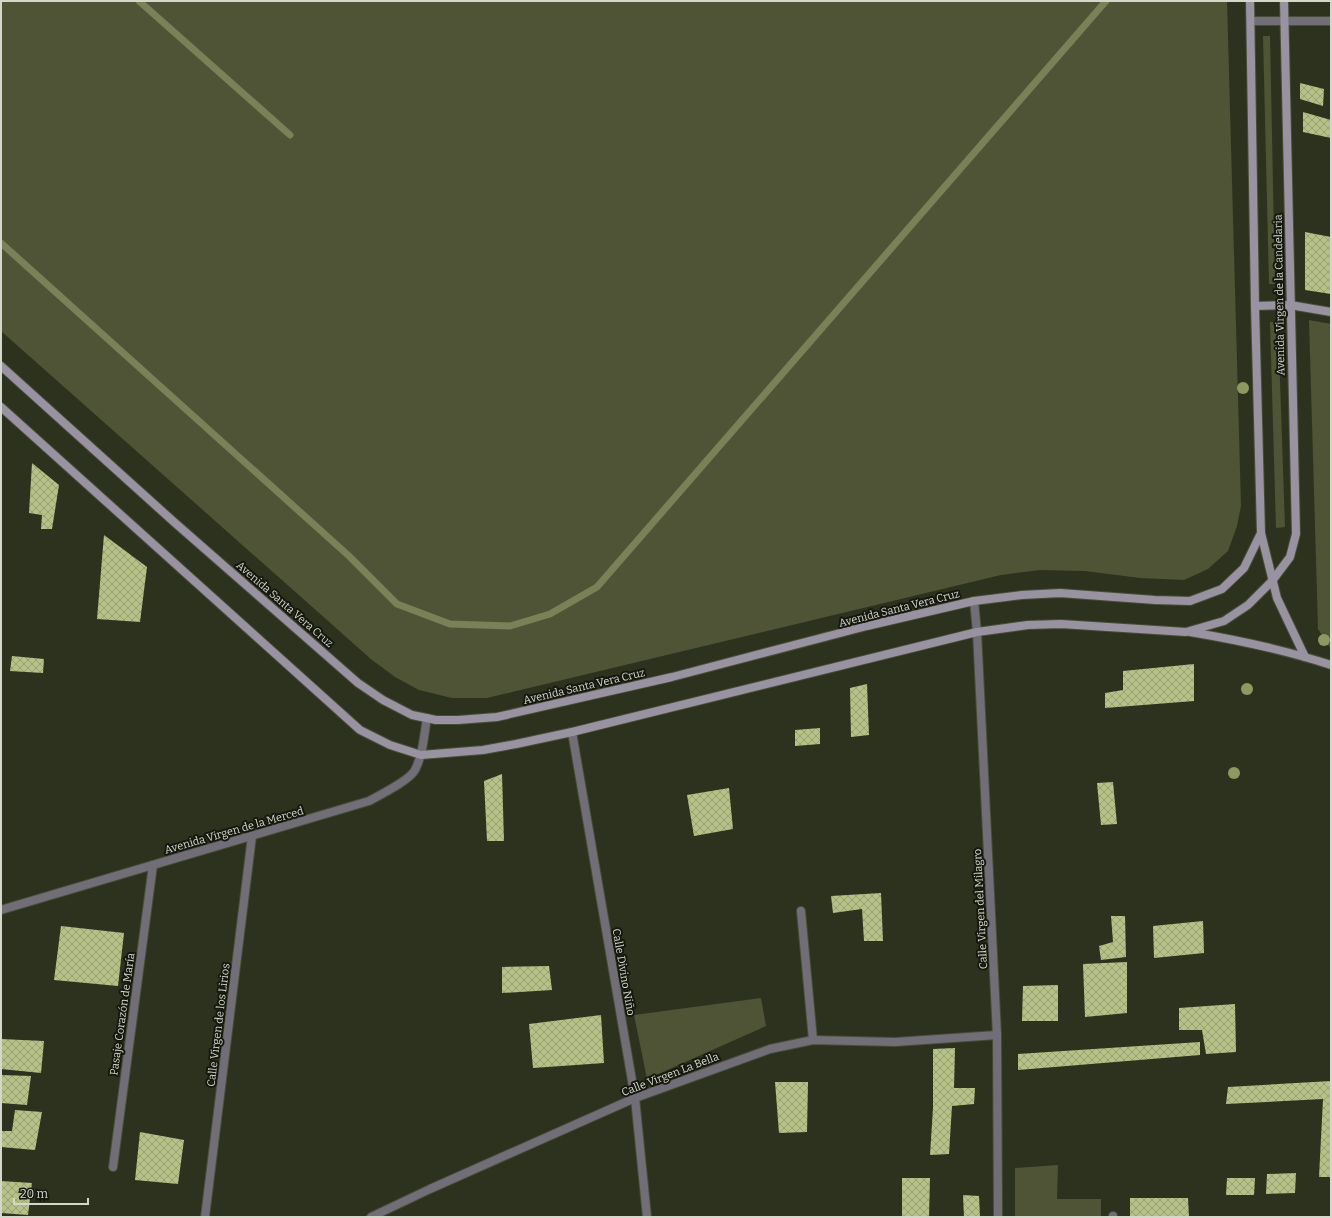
<svg xmlns="http://www.w3.org/2000/svg" width="1332" height="1218" font-family="Bitter,serif">
<defs>
<pattern id="building-cross-hatch" width="8" height="8" patternUnits="userSpaceOnUse"><rect width="8" height="8" fill="#b5c187"/><path d="M0 0l8 8M0 8l8-8" fill="none" stroke="#98a174"/></pattern>
</defs>
<rect width="100%" height="100%" fill="#2d321e"/>
<g fill="#4e5435">
<path d="M1 1H1227L1241 506 1237 526 1228 551 1208 569 1184 580 1140 578 1085 571 1040 570 1001 575 487 698H452L419 690 395 677 372 660 1 331Z"/>
<path d="M1263 36H1270L1275 284H1269Z"/>
<path d="M1309 320 1331 324V649L1318 629Z"/>
<path d="M1270 322H1278L1285 527 1276 528Z"/>
<path d="M761 998 766 1026 647 1079 634 1015Z"/>
<path d="M1058 1165 1057 1199H1101V1217H1015V1168Z"/>
</g>
<g fill="none" stroke-linecap="round" stroke-linejoin="round">
<g stroke="#7a8158" stroke-width="7">
<path d="M139 1 290 135"/>
<path d="M1 243 349 556 397 604 450 624 510 626 550 614 597 587 1106 1"/>
</g>
</g>
<g fill="url(#building-cross-hatch)">
<path d="M1300 83 1324 89 1323 106 1300 99Z"/>
<path d="M1303 112 1331 120V138L1303 132Z"/>
<path d="M1305 232 1331 237V294L1305 290Z"/>
<path d="M32 463 59 485 52 529H41L42 515 29 513Z"/>
<path d="M104 535 147 567 140 622 97 619Z"/>
<path d="M12 656 44 659 43 673 10 671Z"/>
<path d="M1194 664V701L1105 708V693L1123 690V671Z"/>
<path d="M867 684 869 735 851 737 850 688Z"/>
<path d="M820 728V744L795 746V730Z"/>
<path d="M502 774 504 841H487L484 781Z"/>
<path d="M1113 782 1117 824 1101 825 1097 783Z"/>
<path d="M729 788 733 829 694 836 687 795Z"/>
<path d="M881 893 883 941H864L862 909 833 913 831 896Z"/>
<path d="M1111 916H1125L1126 957 1101 960 1099 946 1113 942Z"/>
<path d="M1203 921 1204 953 1154 958 1153 926Z"/>
<path d="M61 926 124 933 118 986 54 980Z"/>
<path d="M1127 962V1013L1085 1017 1083 964Z"/>
<path d="M549 966 552 990 502 993V967Z"/>
<path d="M1058 985V1021H1022L1023 986Z"/>
<path d="M1235 1004 1236 1052 1206 1054 1202 1030H1179V1008Z"/>
<path d="M601 1015 604 1063 533 1068 529 1024Z"/>
<path d="M1 1039 44 1041 41 1073 1 1069Z"/>
<path d="M1200 1042V1055L1018 1070V1054Z"/>
<path d="M955 1048 954 1088H975L974 1104 952 1106 949 1154 930 1155 933 1108V1049Z"/>
<path d="M1 1075 31 1076 27 1105 1 1103Z"/>
<path d="M1331 1081V1177H1319L1323 1099 1226 1104 1228 1087Z"/>
<path d="M775 1082H808L807 1132 779 1133Z"/>
<path d="M15 1110 42 1112 35 1150 1 1147V1131H12Z"/>
<path d="M140 1132 184 1140 178 1184 135 1180Z"/>
<path d="M1296 1173 1295 1193 1266 1194 1267 1174Z"/>
<path d="M902 1178H930L929 1217H902Z"/>
<path d="M1227 1178H1255L1254 1195H1226Z"/>
<path d="M1 1181 32 1183 28 1215 1 1213Z"/>
<path d="M963 1195 979 1196 980 1217H964Z"/>
<path d="M1130 1198H1188L1189 1217H1130Z"/>
</g>
<g fill="none" stroke-linecap="round" stroke-linejoin="round">
<g stroke="#484d3a" stroke-width="10">
<g id="service">
<path d="M801 911 813 1040"/>
<path d="M895 1042 997 1035"/>
<path d="M113 1167 153 865"/>
<path d="M1113 1216V1217"/>
</g>
</g>
<g stroke="#484d3a" stroke-width="10">
<g id="minor">
<path d="M1251 21H1331"/>
<path d="M974 601 977 632 997 1035 998 1217"/>
<path d="M572 732 635 1098 647 1217"/>
<path d="M1 910 369 801C380 795 410 780 415 770 423 755 424 735 427 718"/>
<path d="M205 1217 252 836"/>
<path d="M371 1217 430 1189 635 1098 770 1049 813 1040 895 1042"/>
</g>
</g>
<g stroke="#484d3a" stroke-width="10">
<g id="secondary">
<path d="M1250 1 1255 306 1261 533 1277 598 1305 657"/>
<path d="M1255 306 1290 305 1331 312"/>
<path d="M1 366 174 522 358 683 383 700 412 715 436 720H458L497 717 672 677 867 626 974 601 1022 595 1060 593 1155 600 1190 601 1222 589 1244 568 1261 533"/>
<path d="M1 407 360 730 390 745 421 755 483 750 516 744 572 732 977 632 1028 625 1061 624 1186 632 1224 621 1248 605 1272 581 1290 557 1296 534 1284 1"/>
<path d="M1190 632C1238 640 1285 650 1331 665"/>
</g>
</g>
<use href="#service" stroke="#726e78" stroke-width="8"/>
<use href="#minor" stroke="#726e78" stroke-width="8"/>
<use href="#secondary" stroke="#9892a1" stroke-width="8"/>
</g>
<g fill="#8e9962">
<circle cx="1243" cy="388" r="6"/>
<circle cx="1324" cy="640" r="6"/>
<circle cx="1247" cy="689" r="6"/>
<circle cx="1234" cy="773" r="6"/>
</g>
<g text-anchor="middle" stroke-width="4" stroke-linejoin="round" paint-order="stroke">
<g font-size="11" fill="#d4d8cb" stroke="#16180f">
<text transform="translate(1279 295) rotate(-91)" y="4">Avenida Virgen de la Candelaria</text>
<text transform="translate(285 604) rotate(41)" y="4">Avenida Santa Vera Cruz</text>
<text transform="translate(899 608) rotate(-14)" y="4">Avenida Santa Vera Cruz</text>
<text transform="translate(584 686) rotate(-13)" y="4">Avenida Santa Vera Cruz</text>
<text transform="translate(234 830) rotate(-16)" y="4">Avenida Virgen de la Merced</text>
<text transform="translate(980 909) rotate(-93)" y="4">Calle Virgen del Milagro</text>
<text transform="translate(624 972) rotate(80)" y="4">Calle Divino Niño</text>
<text transform="translate(122 1014) rotate(-82)" y="4">Pasaje Corazón de María</text>
<text transform="translate(218 1025) rotate(-83)" y="4">Calle Virgen de los Lirios</text>
<text transform="translate(670 1074) rotate(-21)" y="4">Calle Virgen La Bella</text>
</g>
</g>
<rect width="1332" height="1218" fill="none" stroke="#d4d8cb" stroke-width="4"/>
<path d="M14 1198v6h74v-6" fill="none" stroke="#d4d8cb" stroke-width="2"/>
<text x="20" y="1198" font-size="12" fill="#d4d8cb" stroke="#16180f" stroke-width="3" paint-order="stroke">20 m</text>
</svg>
